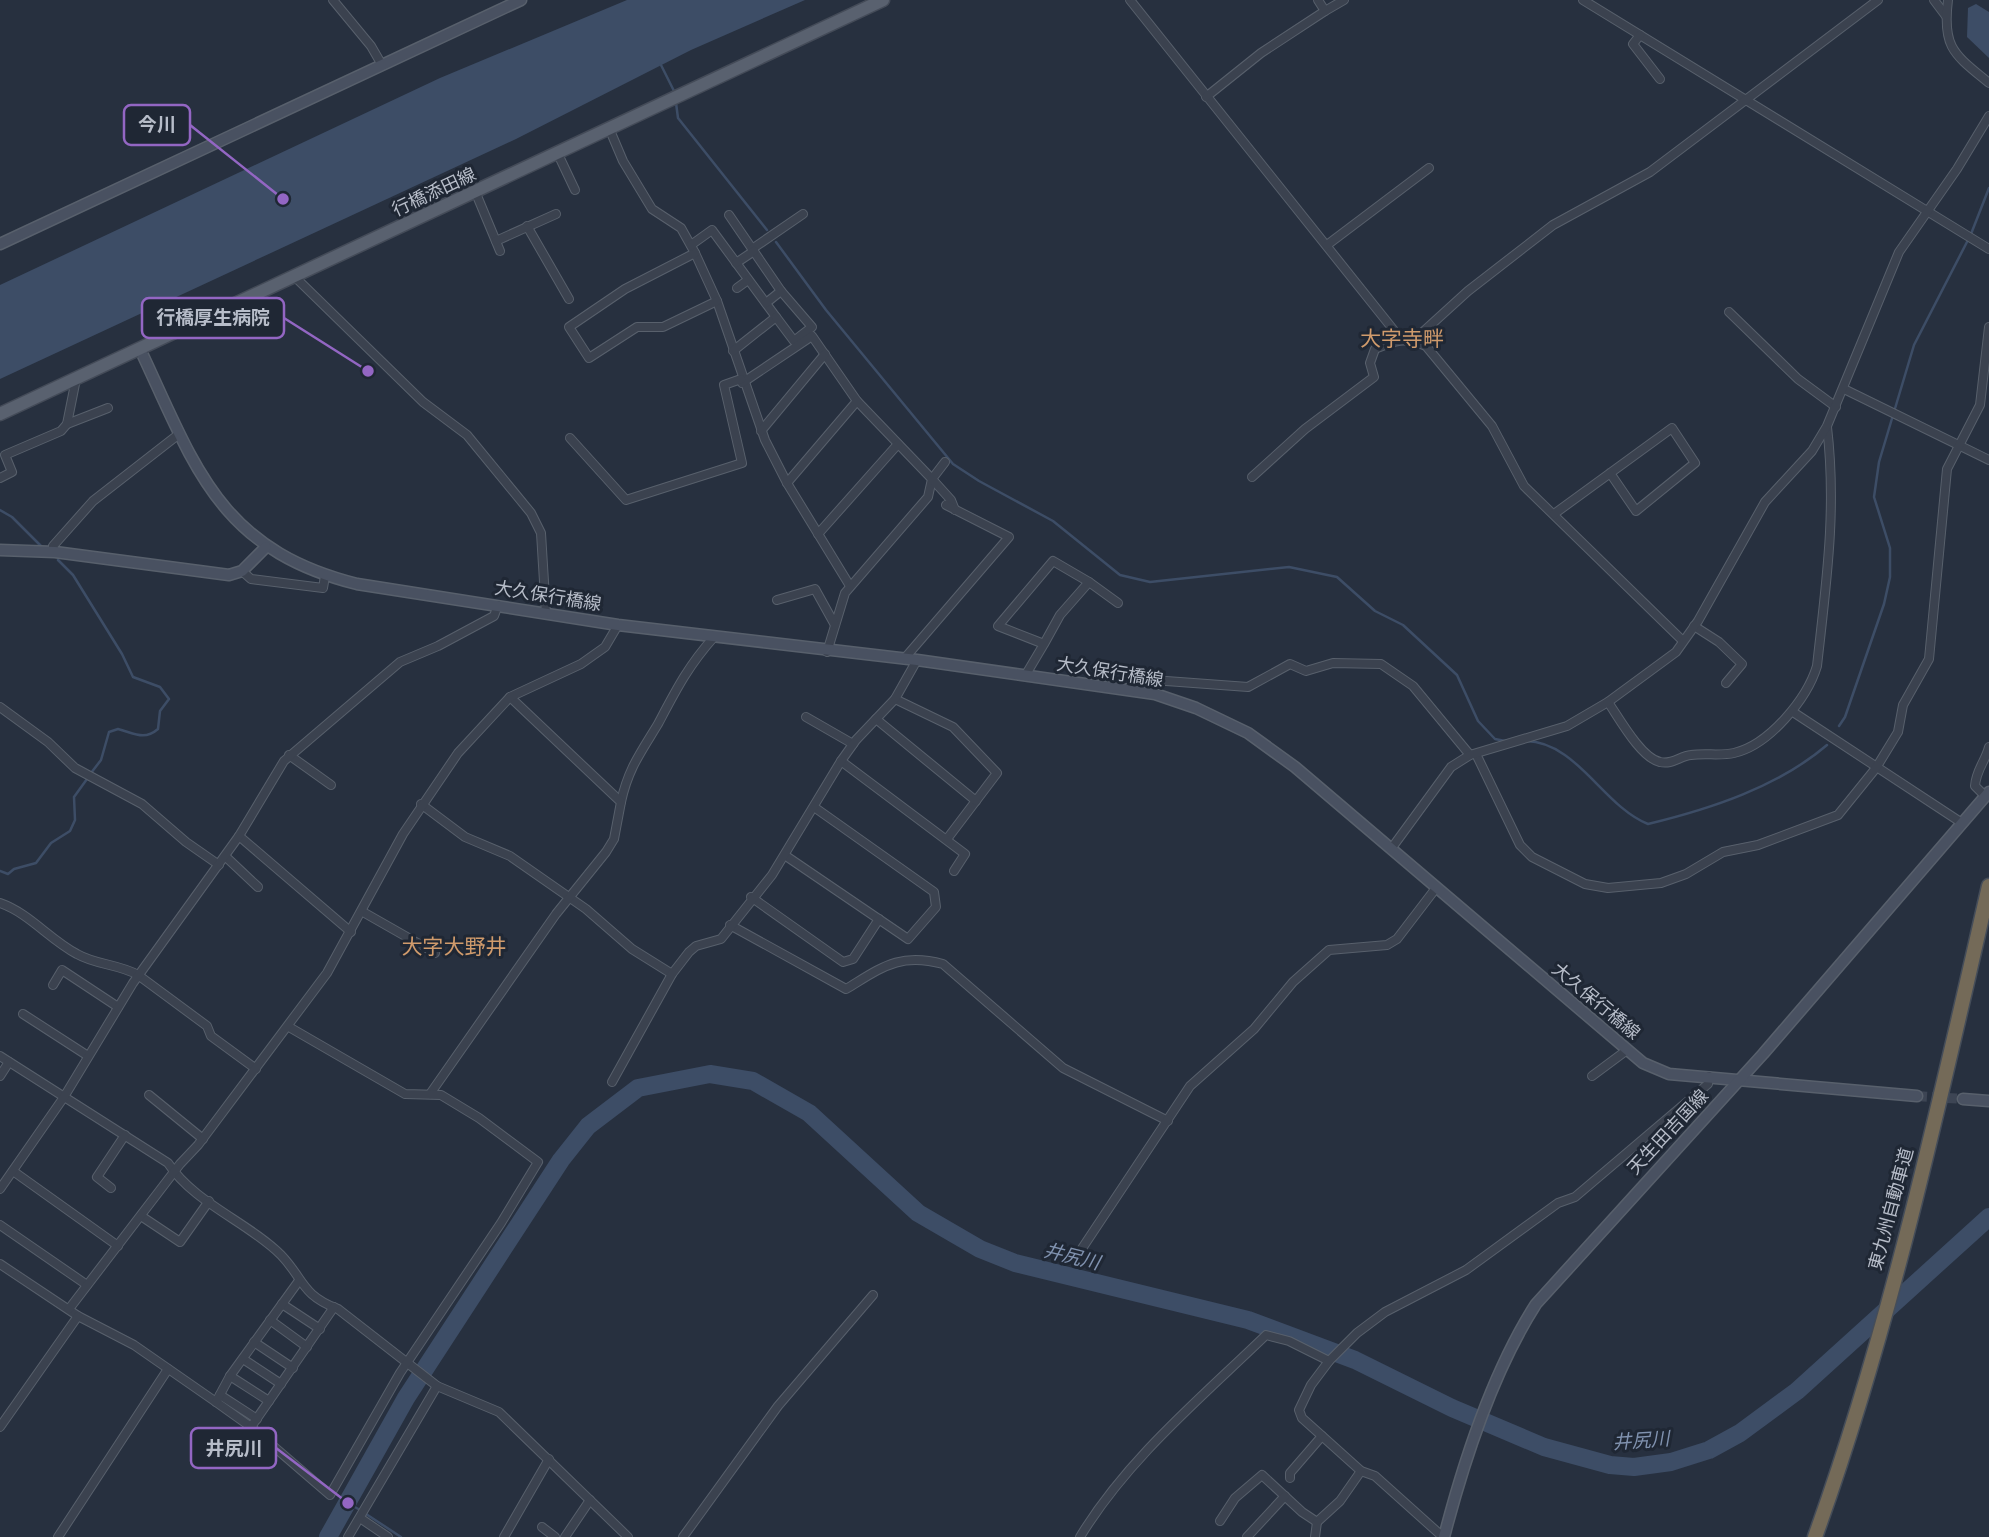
<svg xmlns="http://www.w3.org/2000/svg" width="1989" height="1537" font-family="'DM Sans','Noto Sans JP',sans-serif">
<rect width="100%" height="100%" fill="#27303f"/>
<g fill="#3d4d66">
<path d="M627 0H805L691 50 516 139 0 379V285L440 78Z"/>
<path d="M1976 4 1989 12V58L1967 37 1968 8Z"/>
</g>
<g fill="none" stroke-linecap="round" stroke-linejoin="round">
<g stroke="#3d4d66" stroke-width="2.5">
<path d="M661 65 675 93"/>
<path d="M676 103 678 118 767 230"/>
<path d="M1971 234 1989 188"/>
<path d="M776 242 826 310 953 464 979 481 1053 521 1120 575 1150 582 1289 567 1337 577 1375 611 1403 625 1457 675 1478 721 1495 739 1505 741"/>
<path d="M0 510 12 517 42 547"/>
<path d="M58 560 73 575 122 654 133 677 160 687 169 699 160 711 158 729C144 741 134 733 118 729L109 732 101 760 91 773"/>
<path d="M1839 726 1845 717 1884 604 1890 577V548L1874 497 1879 462 1914 345 1968 240"/>
<path d="M1526 741C1577 742 1603 806 1648 824 1710 809 1778 787 1827 745"/>
<path d="M0 871 8 874 14 869 36 863 51 843 70 831 75 820 74 797 87 779"/>
<path d="M348 1503 360 1510"/>
<path d="M366 1514 401 1537"/>
</g>
<path stroke="#3d4d66" stroke-width="18" d="M328 1537 406 1398 561 1160 588 1126 638 1088 710 1074 753 1081 809 1113 918 1213 980 1249 1015 1263 1248 1320 1355 1360 1452 1408 1544 1447 1610 1465 1634 1467 1671 1462 1709 1450 1740 1433 1797 1391 1989 1217"/>
<path stroke="#3d4554" stroke-width="10" stroke-dasharray="10 5" stroke-linecap="butt" d="M1917 1096 1963 1099"/>
<g stroke="#58606c" stroke-width="10">
<g id="street">
<path d="M333 0 371 46 382 65"/>
<path d="M1130 0 1400 338"/>
<path d="M1583 0 1989 249"/>
<path d="M1934 0 1946 16"/>
<path d="M1948 0C1942 48 1954 54 1989 83"/>
<path d="M1325 11 1344 0"/>
<path d="M1640 35 1633 44 1660 79"/>
<path d="M1206 97 1261 53 1325 11 1318 0"/>
<path d="M609 128 623 161 652 209 681 228 695 253 717 301 765 440 787 483 850 586"/>
<path d="M557 152 575 190"/>
<path d="M475 191 500 251"/>
<path d="M729 215 781 291"/>
<path d="M527 226 569 299"/>
<path d="M496 241 556 214"/>
<path d="M691 245 712 230 776 317 733 351"/>
<path d="M1327 245 1429 168"/>
<path d="M752 249 803 214"/>
<path d="M695 253 625 289 569 327 589 358 637 327H663L717 301"/>
<path d="M736 263 754 251"/>
<path d="M295 277 423 402 467 435 531 513 541 533 546 614"/>
<path d="M737 288 748 280"/>
<path d="M766 303 781 291 812 327 794 341 776 317"/>
<path d="M1729 312 1798 379 1836 407"/>
<path d="M1413 341 1468 291 1553 225 1650 172 1878 0"/>
<path d="M742 383 812 336 857 401 932 479 928 497 845 593 827 652"/>
<path d="M1844 389 1989 460"/>
<path d="M67 424 108 408"/>
<path d="M761 431 825 354"/>
<path d="M570 438 626 500 742 463 724 385 741 379"/>
<path d="M945 462 932 479 951 500 955 510"/>
<path d="M1252 477 1305 429 1374 377 1370 363 1375 349C1396 340 1404 337 1426 346L1492 426 1524 486 1683 641"/>
<path d="M0 478 12 472 5 455 61 431 67 424 76 379"/>
<path d="M787 483 857 401"/>
<path d="M1554 514 1672 428 1695 463 1636 511 1610 473"/>
<path d="M818 534 898 444"/>
<path d="M55 552 53 546 93 501 179 434"/>
<path d="M242 571 251 579 323 588 325 576"/>
<path d="M1089 582 1118 603"/>
<path d="M777 600 815 589 835 625"/>
<path d="M1694 626 1719 642 1742 664 1726 683"/>
<path d="M904 659 1009 537 946 505"/>
<path d="M1025 676 1044 644 998 626 1053 561 1089 582 1060 615 1044 644"/>
<path d="M1126 690 1139 679 1248 687 1290 664 1306 671 1333 663 1381 664 1413 686 1470 755"/>
<path d="M895 699 953 727 997 773 947 839"/>
<path d="M1608 702C1619 718 1641 758 1660 762 1672 765 1680 756 1691 755 1705 753 1721 756 1734 753 1769 745 1807 699 1817 666 1826 584 1837 510 1827 427"/>
<path d="M0 707 48 742 75 768 142 804 186 842 219 865"/>
<path d="M1793 712 1962 823"/>
<path d="M806 717 853 744"/>
<path d="M876 719 976 801"/>
<path d="M289 755 331 785"/>
<path d="M1477 756 1520 845 1532 857 1585 884 1608 888 1661 883 1686 874 1723 852 1758 845 1838 815 1876 768 1898 732 1903 705 1929 659 1947 469 1980 405 1989 327"/>
<path d="M841 761 965 854 954 871"/>
<path d="M1985 796 1975 786C1976 770 1985 762 1989 747"/>
<path d="M621 802C628 769 641 752 658 724 676 690 688 666 714 637"/>
<path d="M421 804 465 837 510 856 586 909 632 949 672 974"/>
<path d="M239 836 351 932"/>
<path d="M1391 849 1451 767 1470 755 1567 726 1608 702 1676 652 1698 621 1765 502 1812 451 1827 426 1899 252 1957 169 1989 116"/>
<path d="M225 856 258 887"/>
<path d="M786 856 908 939 936 907 934 892 814 807"/>
<path d="M751 897 843 962 853 959 879 919"/>
<path d="M0 903C29 913 49 939 77 954 96 965 119 964 138 975L207 1026 211 1036 256 1069"/>
<path d="M363 912 435 953"/>
<path d="M730 925 846 989C881 968 899 952 943 964L1063 1068 1168 1121"/>
<path d="M53 985 62 970 118 1007"/>
<path d="M23 1014 88 1056"/>
<path d="M0 1056 168 1163C194 1203 248 1222 281 1255 304 1279 301 1295 338 1309L437 1386 499 1412 628 1537"/>
<path d="M0 1076 9 1062"/>
<path d="M1592 1076 1627 1050"/>
<path d="M612 1082 672 974 689 952 696 946 721 939 772 875 841 761 856 740 895 699 917 660"/>
<path d="M430 1094 556 914 606 852 614 839 621 802 510 697"/>
<path d="M149 1095 203 1139"/>
<path d="M13 1171 118 1246"/>
<path d="M111 1188 97 1177 125 1135"/>
<path d="M0 1189 64 1097 133 983 239 836 284 761 400 662 438 646 494 616 498 605"/>
<path d="M141 1216 180 1242 209 1201"/>
<path d="M0 1225 87 1285"/>
<path d="M1079 1253 1190 1086 1254 1029 1293 982 1329 950 1387 945 1397 939 1436 888"/>
<path d="M0 1264 78 1316 134 1345 216 1402 251 1427 330 1495 400 1373 501 1223 538 1162 479 1118 441 1095 405 1094 289 1027"/>
<path d="M282 1304 320 1329"/>
<path d="M69 1309 180 1164 198 1145 327 973 403 834 458 753 510 697 581 664 605 647 618 625"/>
<path d="M270 1320 307 1347"/>
<path d="M254 1342 293 1368"/>
<path d="M243 1359 281 1384"/>
<path d="M230 1376 269 1401"/>
<path d="M220 1395 257 1419"/>
<path d="M216 1402 230 1376 298 1282"/>
<path d="M0 1427 78 1316"/>
<path d="M251 1427 334 1307"/>
<path d="M1290 1478V1473L1322 1436"/>
<path d="M360 1518 388 1537"/>
<path d="M1220 1521 1235 1498 1262 1475 1302 1512 1317 1522 1340 1501 1361 1471"/>
<path d="M542 1527 555 1537"/>
<path d="M58 1537 168 1369"/>
<path d="M348 1537 437 1386"/>
<path d="M504 1537 549 1459"/>
<path d="M565 1537 590 1500"/>
<path d="M683 1537 778 1406 873 1295"/>
<path d="M1080 1537C1127 1459 1202 1397 1266 1335L1289 1341 1329 1361"/>
<path d="M1247 1537 1285 1496"/>
<path d="M1315 1537 1317 1522"/>
<path d="M1443 1537 1375 1476 1361 1471 1302 1418 1299 1410 1311 1385 1329 1361 1357 1333 1385 1312 1466 1270 1558 1203 1575 1197 1708 1084 1709 1076"/>
</g>
</g>
<g stroke="#58606c" stroke-width="13">
<g id="secondary">
<path d="M0 244 521 0"/>
<path d="M140 349C195 466 218 549 357 584L618 625 917 660 1155 694 1196 708 1248 733 1295 767 1643 1063 1669 1074 1917 1096"/>
<path d="M0 550 55 552 229 575 242 571 266 547"/>
<path d="M1963 1099 1989 1101"/>
<path d="M1444 1537C1464 1460 1493 1371 1536 1304L1763 1054 1989 792"/>
</g>
</g>
<g stroke="#444b58" stroke-width="15">
<path id="primary" d="M0 414 883 0"/>
</g>
<g stroke="#454d59" stroke-width="17">
<path id="highway" d="M1815 1537C1891 1326 1939 1104 1989 886"/>
</g>
<use href="#street" stroke="#3b424f" stroke-width="8"/>
<use href="#secondary" stroke="#495161" stroke-width="10"/>
<use href="#primary" stroke="#59616f" stroke-width="12"/>
<use href="#highway" stroke="#746a58" stroke-width="14"/>
</g>
<g text-anchor="middle" stroke-width="6" stroke-linejoin="round" paint-order="stroke">
<g font-size="18" fill="#b7bdc9" stroke="#1f2734">
<text transform="translate(434 192) rotate(-25)" y="6">行橋添田線</text>
<text transform="translate(548 596) rotate(9)" y="6">大久保行橋線</text>
<text transform="translate(1110 672) rotate(9)" y="6">大久保行橋線</text>
<text transform="translate(1596 1001) rotate(40)" y="6">大久保行橋線</text>
<text transform="translate(1668 1132) rotate(-47)" y="6">天生田吉国線</text>
<text transform="translate(1891 1209) rotate(-75)" y="6">東九州自動車道</text>
</g>
<g font-size="19" font-style="italic" fill="#8092af" stroke="#1f2734">
<text transform="translate(1072 1256) rotate(14)" y="7">井尻川</text>
<text transform="translate(1641 1440) rotate(-4)" y="7">井尻川</text>
</g>
<g font-size="21" fill="#d09b6c" stroke="#1f2734">
<text x="1402" y="346">大字寺畔</text>
<text x="454" y="954">大字大野井</text>
</g>
</g>
<path fill="none" stroke="#9366c3" stroke-width="2.5" d="M283 199L190 125M368 371L284 318M348 1503L276 1448"/>
<g fill="#9366c3" stroke="#1f2734" stroke-width="2.5">
<circle cx="283" cy="199" r="7"/>
<circle cx="368" cy="371" r="7"/>
<circle cx="348" cy="1503" r="7"/>
</g>
<g fill="#1f2734" stroke="#9366c3" stroke-width="2.5">
<rect x="124" y="105" width="66" height="40" rx="7"/>
<rect x="142" y="298" width="142" height="40" rx="7"/>
<rect x="191" y="1428" width="85" height="40" rx="7"/>
</g>
<g font-size="19" text-anchor="middle" font-weight="bold" fill="#b7bdc9">
<text x="157" y="131">今川</text>
<text x="213" y="324">行橋厚生病院</text>
<text x="234" y="1455">井尻川</text>
</g>
</svg>
